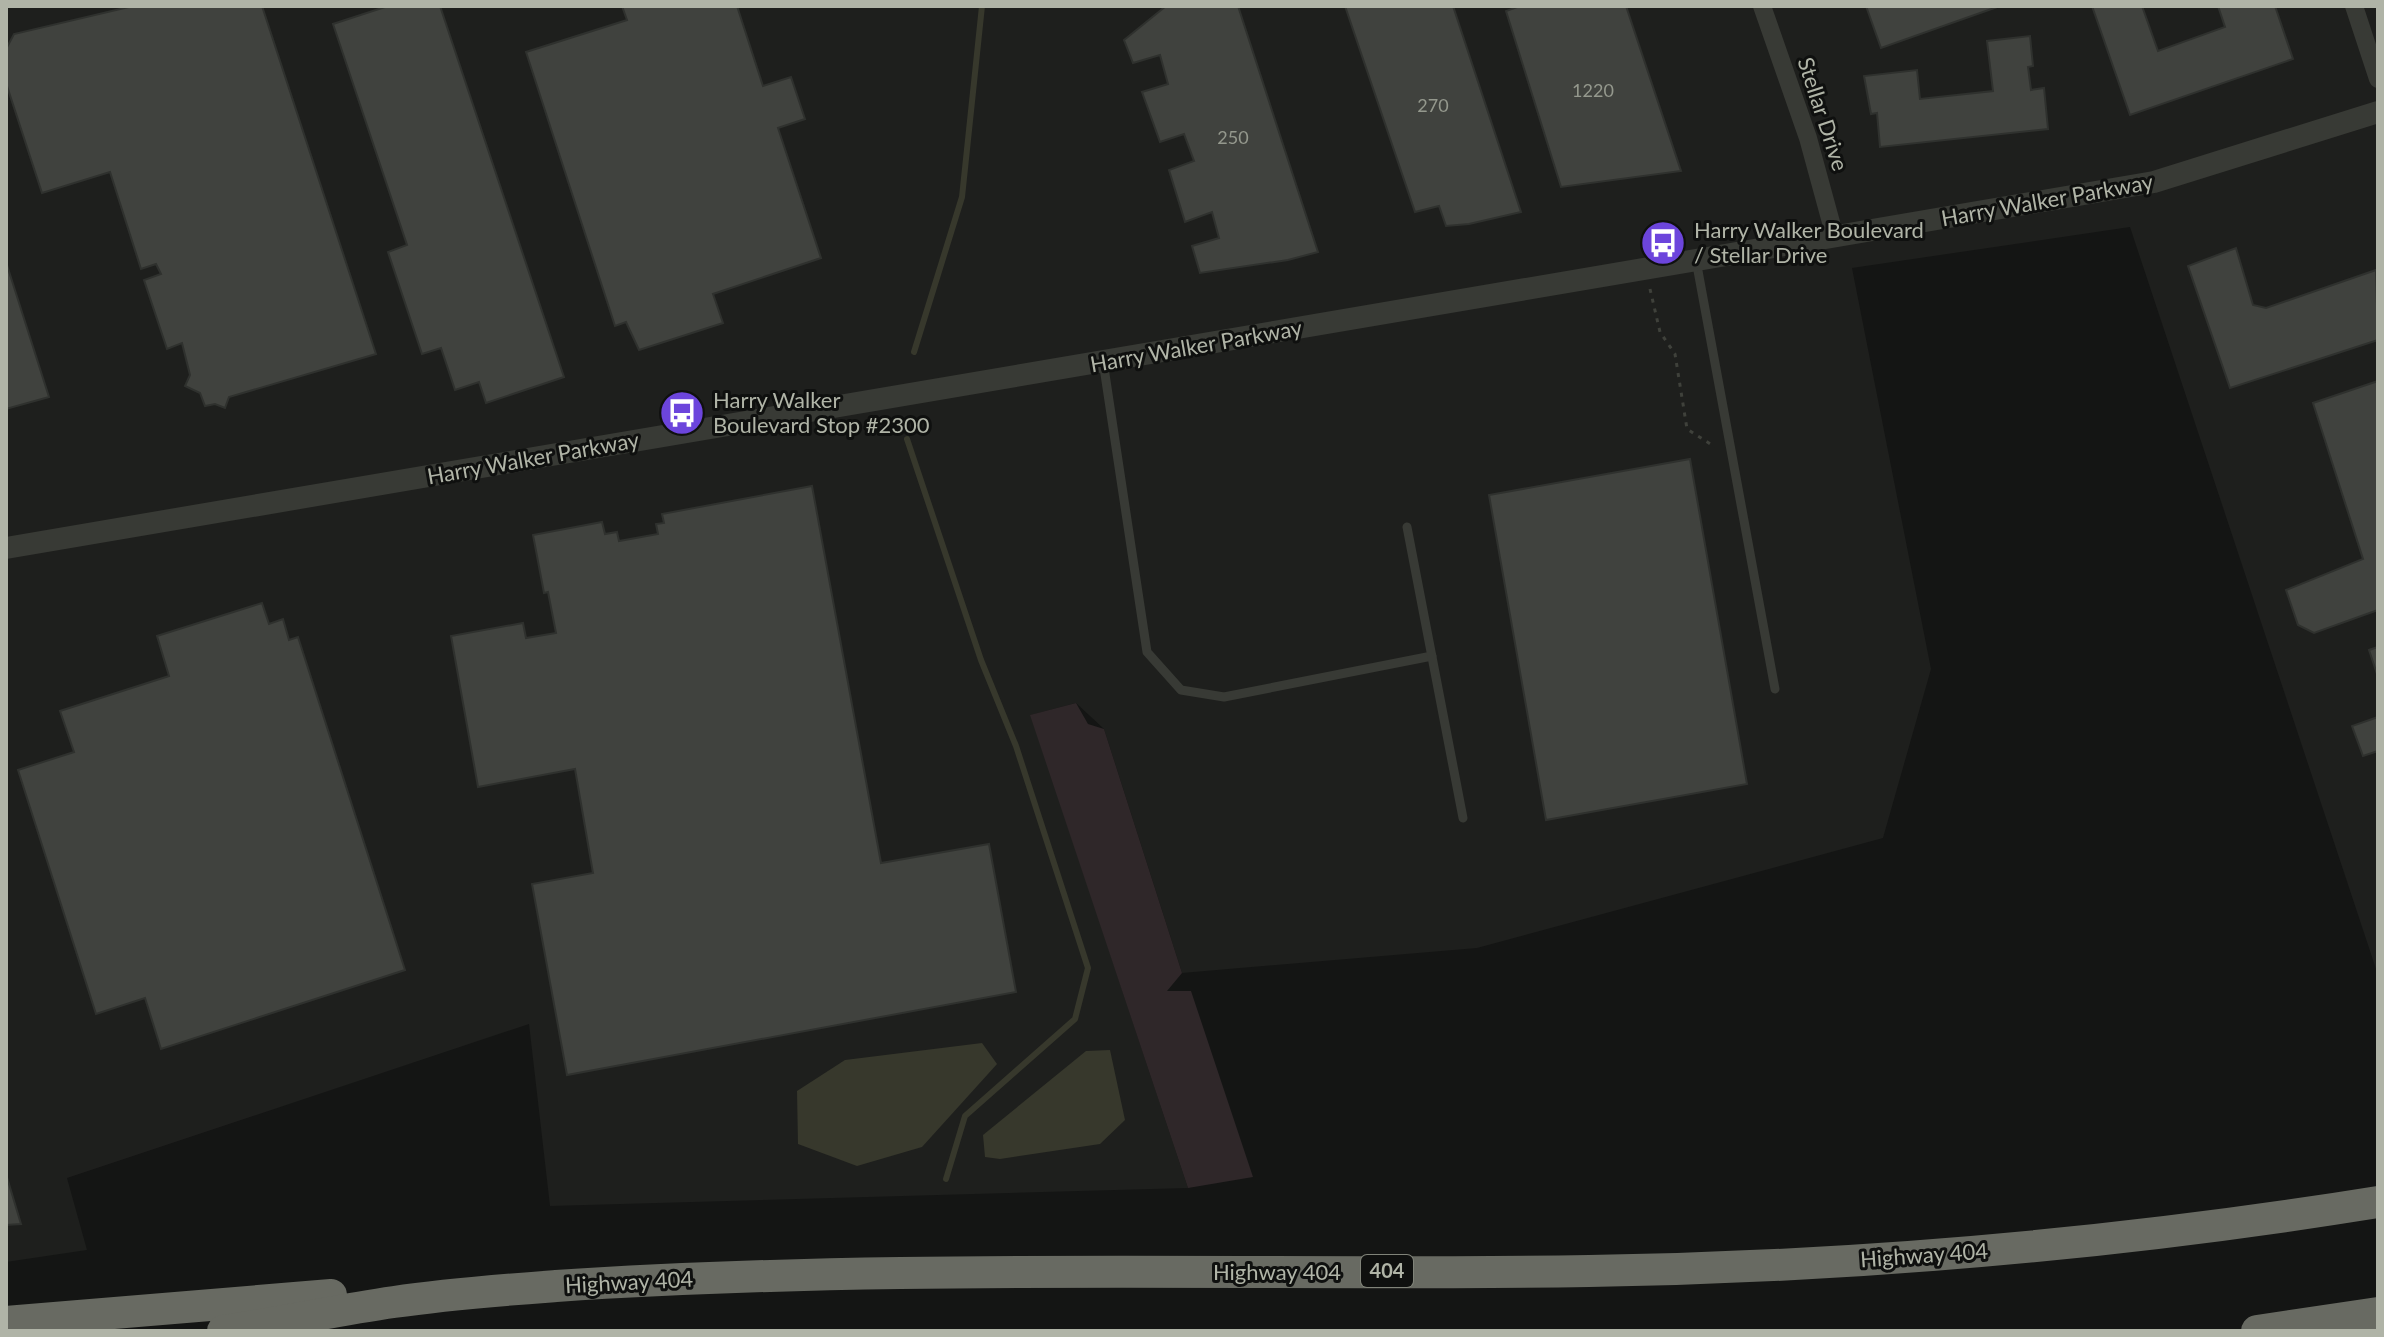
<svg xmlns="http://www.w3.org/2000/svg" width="2384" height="1337" font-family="Lato,sans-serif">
<rect width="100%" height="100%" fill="#141514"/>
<path fill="#1e1f1d" d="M6 6H2378V975L2130 227 1852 268 1931 669 1883 838 1477 948 1182 973 1104 729 1076 703 1031 715 1188 1188 550 1206 529 1024 67 1178 87 1250 6 1262Z"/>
<path fill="#2f2729" d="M1076 703 1088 724 1104 729 1182 973 1167 991H1191L1253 1177 1188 1188 1030 715Z"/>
<g fill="#37382c">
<path d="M982 1043 997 1064 922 1147 857 1166 798 1144 797 1091 845 1060Z"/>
<path d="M1110 1050 1125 1120 1100 1144 1000 1159 985 1157 983 1135 1086 1051Z"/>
</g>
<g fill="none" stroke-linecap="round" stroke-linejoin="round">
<g stroke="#37382c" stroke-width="6">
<path d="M914 352 962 197 982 6"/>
<path d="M907 439 981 660 1016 746 1088 968 1075 1019 965 1116 946 1179"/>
</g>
</g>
<g fill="#40423e" stroke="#2f312e" stroke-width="2">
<path d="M133 6H262L376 354 229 397 225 408 215 404 205 406 200 393 185 386 190 375 182 343 167 349 144 280 161 274 156 264 141 269 110 172 42 193 6 83V49L14 34Z"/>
<path d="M388 6H440L564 377 486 403 479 382 455 390 441 348 422 354 388 252 407 245 333 24Z"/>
<path d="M622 6H737L763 86 791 77 805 119 778 128 821 258 713 294 723 323 639 350 626 322 615 326 526 52 627 20Z"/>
<path d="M1166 6H1238L1318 252 1288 260 1200 273 1192 246 1219 238 1212 212 1185 222 1169 170 1194 161 1184 134 1160 142 1142 92 1168 84 1160 55 1133 63 1124 40Z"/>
<path d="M1345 6H1453L1521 212 1469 224 1446 226 1439 206 1415 212Z"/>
<path d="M1520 6H1626L1681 171 1561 187 1506 11Z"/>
<path d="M1866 6H2000L1881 48Z"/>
<path d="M2092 6H2142L2158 51 2225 27 2218 6H2275L2293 59 2130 115Z"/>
<path d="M2030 36 2033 66 2028 67 2031 90 2044 88 2048 129 1880 147 1877 113 1871 114 1864 76 1917 70 1920 99 1993 91 1987 41Z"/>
<path d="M2236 248 2253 305 2266 308 2376 270 2378 340 2230 388 2188 266Z"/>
<path d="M6 262 49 397 6 409Z"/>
<path d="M2378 381V610L2314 633 2298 625 2286 590 2363 559 2313 403Z"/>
<path d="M1690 459 1747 784 1546 820 1489 495Z"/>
<path d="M812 486 881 863 989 844 1016 992 567 1075 532 884 593 873 575 769 478 787 451 636 523 623 526 638 556 633 548 592 544 593 533 535 602 522 605 534 617 532 619 541 658 534 656 524 664 523 662 514Z"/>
<path d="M262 603 269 624 283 619 289 640 298 637 405 970 161 1049 145 998 96 1014 18 770 74 752 60 711 169 676 157 636Z"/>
<path d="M2378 647V677L2369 650Z"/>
<path d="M2378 717V751L2363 756 2352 726Z"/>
<path d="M6 1174 21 1224 6 1225Z"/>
</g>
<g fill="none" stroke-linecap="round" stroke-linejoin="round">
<path stroke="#3f413b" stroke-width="3" stroke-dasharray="4 6" stroke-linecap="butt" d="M1650 289 1660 332 1675 354 1687 429 1715 447"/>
<g stroke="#383a35" stroke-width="9">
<path d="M1696 260 1775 689"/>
<path d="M1103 361 1147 652 1181 690 1224 697 1432 656"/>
<path d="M1407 527 1463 818"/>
</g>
<g stroke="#383a35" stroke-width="18">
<path d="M1762 6 1808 138 1835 237"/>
<path d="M2354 6 2378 79"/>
</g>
<path stroke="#383a35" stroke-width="22" d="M6 548 2154 182 2378 112"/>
<g stroke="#686a62" stroke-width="32">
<path d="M6 1322 331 1295"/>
<path d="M223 1331C280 1323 337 1310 394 1302 448 1294 503 1290 556 1286 900 1263 1245 1276 1589 1271 1853 1267 2117 1244 2378 1202"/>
<path d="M2257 1331 2378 1313"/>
</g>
</g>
<defs>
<g id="bus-disc" transform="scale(2.3)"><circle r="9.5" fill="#6c45dc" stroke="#0f100f"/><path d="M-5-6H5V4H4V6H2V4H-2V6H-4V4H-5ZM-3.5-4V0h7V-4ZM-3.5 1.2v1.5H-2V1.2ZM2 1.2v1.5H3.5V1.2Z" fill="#fff"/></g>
</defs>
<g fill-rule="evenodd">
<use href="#bus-disc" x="1663" y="243"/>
<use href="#bus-disc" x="682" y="413"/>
</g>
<g text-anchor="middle" stroke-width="6" stroke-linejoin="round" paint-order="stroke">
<g font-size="18" fill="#94988d">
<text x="1593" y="97">1220</text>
<text x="1433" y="112">270</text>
<text x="1233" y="144">250</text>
</g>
<rect fill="#0f100f" stroke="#808379" stroke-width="2" x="1361" y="1255" width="52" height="32" rx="6"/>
<g font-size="20" font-weight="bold" fill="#b0b4a7">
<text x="1387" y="1278">404</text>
</g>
<g font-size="22" fill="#b0b4a7" stroke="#0f100f">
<text transform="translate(1823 114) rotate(72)" y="8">Stellar Drive</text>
<text transform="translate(2047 200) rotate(-10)" y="8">Harry Walker Parkway</text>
<text transform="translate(1196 346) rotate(-10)" y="8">Harry Walker Parkway</text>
<text transform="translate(533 458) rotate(-10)" y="8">Harry Walker Parkway</text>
<text transform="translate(1924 1255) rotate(-4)" y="8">Highway 404</text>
<text x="1277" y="1280">Highway 404</text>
<text transform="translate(629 1282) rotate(-3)" y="8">Highway 404</text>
</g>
<g font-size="22" fill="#b0b4a7" stroke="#0f100f" text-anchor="start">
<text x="1694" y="238">Harry Walker Boulevard<tspan x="1694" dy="25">/ Stellar Drive</tspan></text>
<text x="713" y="408">Harry Walker<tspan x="713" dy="25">Boulevard Stop #2300</tspan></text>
</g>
</g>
<rect width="2384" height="1337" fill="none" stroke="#b0b4a7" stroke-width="16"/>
</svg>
